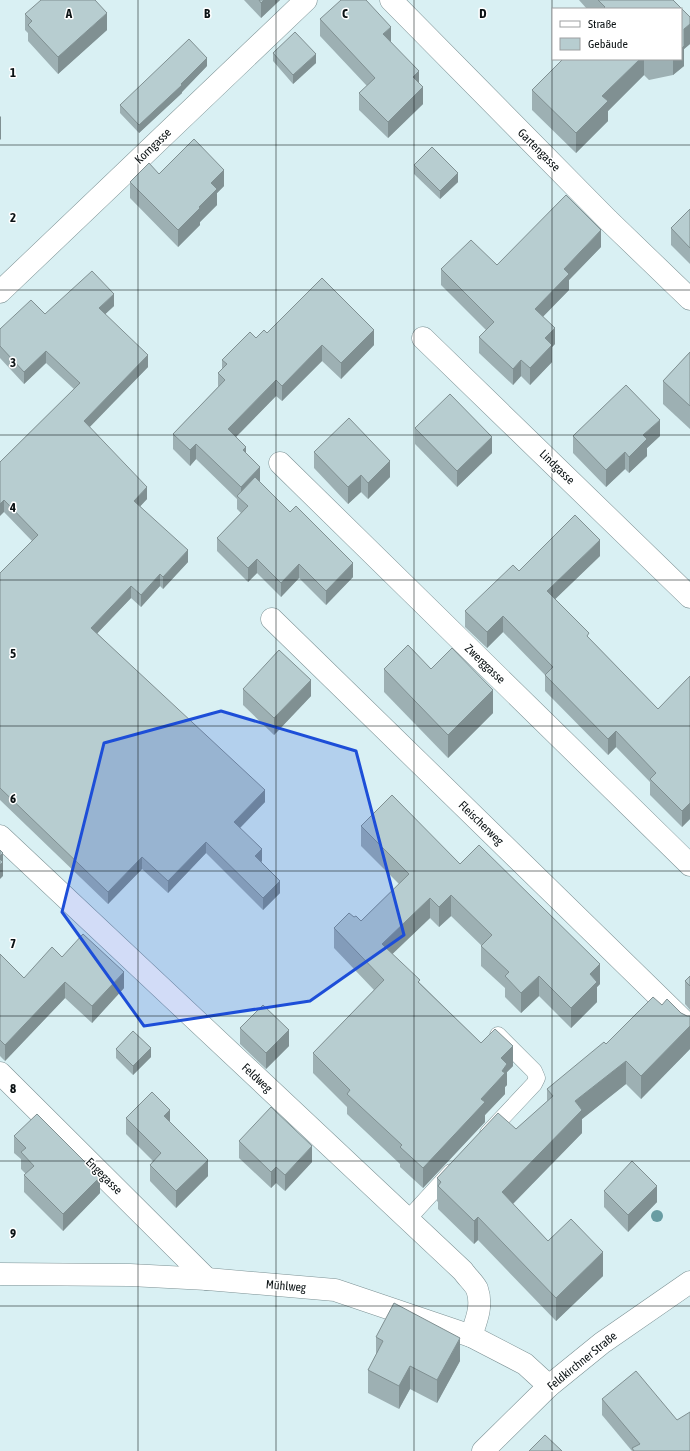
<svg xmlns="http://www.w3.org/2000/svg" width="690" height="1451" font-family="'Asap Condensed',sans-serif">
<rect width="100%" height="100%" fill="#d9f0f3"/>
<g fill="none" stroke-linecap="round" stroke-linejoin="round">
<g stroke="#7c9194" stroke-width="17">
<g id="service">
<path d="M488 1133 534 1084 537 1078 534 1071 498 1035"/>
<path d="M408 1219 451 1172"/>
</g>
</g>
<g stroke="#7c9194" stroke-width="23">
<g id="minor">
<path d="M391 0 608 220 690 299"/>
<path d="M0 292 306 0"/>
<path d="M423 338 690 597"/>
<path d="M280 463 690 865"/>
<path d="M272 619 690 1027"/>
<path d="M0 836 463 1271C467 1277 474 1283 477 1289 483 1306 476 1321 471 1336"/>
<path d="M0 1073 207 1279"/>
<path d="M0 1274 130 1275 207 1279 335 1290 471 1336 525 1364 549 1386"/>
</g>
</g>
<g stroke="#7c9194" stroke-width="23">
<path id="tertiary" d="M483 1451 549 1386 602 1343 690 1282"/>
</g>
<use href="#service" stroke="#fff" stroke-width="16"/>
<use href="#minor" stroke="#fff" stroke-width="22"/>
<use href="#tertiary" stroke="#fff" stroke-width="22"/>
</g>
<circle fill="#689ca2" cx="657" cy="1216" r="6"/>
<g fill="#9db0b3">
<path d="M244 0H280L261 18Z"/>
<path d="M579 0H673L690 17V44L684 49V66L673 75 649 80 644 75 608 111V121L576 153 532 110V90L563 59H681V9H587Z"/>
<path d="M25 14 107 30 58 74 28 41V33L25 30Z"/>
<path d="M320 19 391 42 419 83 423 104 388 138 359 110V93L367 86 320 36Z"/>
<path d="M273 53 316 63 293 84 273 61Z"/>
<path d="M207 66 182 92V93L139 133 120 113V105Z"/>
<path d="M414 165 458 182 440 199 414 174Z"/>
<path d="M159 174 224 186 217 193V205L200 222V225L178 247 130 198V182Z"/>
<path d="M690 209V264L671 245V228Z"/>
<path d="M601 247 569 280V290L543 316 555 344 552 347V362L530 385 521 376 513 385 479 353V337L486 330 441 285V269L497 265Z"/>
<path d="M114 306 105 314 148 367 89 427 147 499 140 506 188 562 163 589 160 586 141 607 131 598 97 633 265 802 240 828 262 861 261 862 280 893 263 910 206 853 168 893 142 869 108 904 0 800V573L32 541 4 512 0 462 74 389 46 363 24 384 0 358V329L45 314Z"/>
<path d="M267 333 374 345 341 379 322 361 282 401 276 396 236 437 246 453 260 483 353 577 326 605 299 578 281 597 257 573 248 582 217 551V538L241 513 237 509V499L196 459 190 466 173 449V434L218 387V373L222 369V360L256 338Z"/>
<path d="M690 352V429L663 404V381Z"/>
<path d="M415 428 492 453 457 487 415 444Z"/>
<path d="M573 436H660L647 448V456L629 473 625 469 606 487 573 453Z"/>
<path d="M314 452 390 477 368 499 361 492 348 504 314 468Z"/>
<path d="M600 556 555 599 589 638 658 709 690 676V819L682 827 650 795V782L616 747 608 755 545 691V675L503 632 487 648 465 627V611L519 571Z"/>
<path d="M384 669H431L493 713 448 758 384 692Z"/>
<path d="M243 689 311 696 274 735 243 705Z"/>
<path d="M361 826 460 864 600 984 597 987V1002L571 1028 539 996 521 1013 505 997V988L481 966V946H482L451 916 439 927 430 918 392 954 420 983 481 1043 513 1066 507 1072V1085L505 1087V1094L485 1115V1122L423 1188 400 1167V1164L347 1114V1107L313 1073V1053L374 990 334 948V928L354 917 361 921 399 884 361 846Z"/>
<path d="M0 954 24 978 62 957 124 988 92 1023 65 998 5 1061 0 1056Z"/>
<path d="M690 976V1010L685 1004V981Z"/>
<path d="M662 1005 681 1013 687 1016H690V1049L641 1099 626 1084 582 1119V1133L513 1204 548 1241 603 1276 556 1321 478 1240 474 1244 438 1209V1202L437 1201V1178L516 1129 547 1102V1089L606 1044Z"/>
<path d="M240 1028 289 1046 266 1069 240 1044Z"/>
<path d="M116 1049 151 1057 133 1075 116 1058Z"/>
<path d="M126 1118 170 1122 208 1176 176 1208 150 1181V1165L153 1161 126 1134Z"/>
<path d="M14 1136 100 1193 63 1231 24 1192V1175L26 1174 21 1169V1159L14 1153Z"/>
<path d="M239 1141 312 1162 285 1191 276 1183 271 1188 239 1158Z"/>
<path d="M604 1191 657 1202 628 1232 604 1207Z"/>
<path d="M376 1337 460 1361 437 1403 410 1389 399 1409 368 1393V1370L376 1355Z"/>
<path d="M602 1399 677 1420 690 1451H632L602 1415Z"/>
</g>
<g fill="#809092">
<path d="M264 0H280L261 18V3Z"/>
<path d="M107 13V30L58 74V57Z"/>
<path d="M690 24V44L684 49V66L673 75V59H681V49L684 29Z"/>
<path d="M391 27V43L383 34Z"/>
<path d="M316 54V63L293 84V75Z"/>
<path d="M207 58V66L182 92V93L139 133V125Z"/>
<path d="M640 59H644V75L608 111V121L576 153V133L602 96Z"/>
<path d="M419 71V88L413 77Z"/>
<path d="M423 87V104L388 138V122Z"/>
<path d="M1 116V139L0 140V117Z"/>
<path d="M224 170V186L217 193V205L200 222V225L178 247V230L199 207 211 183Z"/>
<path d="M458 173V182L440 199V191Z"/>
<path d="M601 230V247L569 280V290L535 325V309L564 269Z"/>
<path d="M114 294V306L99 320V308Z"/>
<path d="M555 328V344L552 347V362L530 385V368L545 338Z"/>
<path d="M374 330V345L341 379V363Z"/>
<path d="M322 345V361L282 401V386Z"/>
<path d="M46 351V363L24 384V372Z"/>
<path d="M148 355V367L84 433V421Z"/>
<path d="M521 360V376L513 385V369Z"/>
<path d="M276 380V396L228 445V429Z"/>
<path d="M660 420V436L647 448V456L629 473V457L643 435Z"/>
<path d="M492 437V453L457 487V471Z"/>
<path d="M196 444V459L190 466V450Z"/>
<path d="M246 447V462L243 450Z"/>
<path d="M625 452V469L606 487V470Z"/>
<path d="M390 461V477L368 499V483Z"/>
<path d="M260 467V483L241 499V487Z"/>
<path d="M361 475V492L348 504V487Z"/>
<path d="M147 487V499L134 513V501Z"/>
<path d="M4 500V512L0 516V504Z"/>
<path d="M600 540V556L547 607V591Z"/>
<path d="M188 550V562L163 589V577Z"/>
<path d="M257 559V573L248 582V568Z"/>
<path d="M353 563V577L326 605V591Z"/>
<path d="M299 564V578L281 597V583Z"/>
<path d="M160 574V586L141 607V595Z"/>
<path d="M131 586V598L91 640V628Z"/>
<path d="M503 616V632L487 648V632Z"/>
<path d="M311 680V696L274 735V718Z"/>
<path d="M493 690V713L448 758V735Z"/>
<path d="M616 731V747L608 755V739Z"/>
<path d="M265 790V802L234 834V822Z"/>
<path d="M690 803V819L682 827V811Z"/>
<path d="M206 842V853L168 893V881Z"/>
<path d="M262 849V861L255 868V856Z"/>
<path d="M3 853V876L0 879V856Z"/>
<path d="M142 857V869L108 904V892Z"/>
<path d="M280 881V893L263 910V898Z"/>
<path d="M451 895V916L439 927V907Z"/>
<path d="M430 898V918L382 964V944Z"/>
<path d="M600 964V984L597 987V1002L571 1028V1008L590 974Z"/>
<path d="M124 972V988L92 1023V1006Z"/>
<path d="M539 976V996L521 1013V993Z"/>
<path d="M65 982V998L5 1061V1045Z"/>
<path d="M690 1026V1049L641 1099V1076Z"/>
<path d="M289 1030V1046L266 1069V1053Z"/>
<path d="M513 1046V1066L507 1072V1085L505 1087V1094L485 1115V1122L423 1188V1168L481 1099 501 1058Z"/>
<path d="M151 1048V1057L133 1075V1066Z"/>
<path d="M626 1061V1084L582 1119V1133L502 1215V1192L575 1101Z"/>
<path d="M170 1110V1126L164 1116Z"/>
<path d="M312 1146V1162L285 1191V1175Z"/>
<path d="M208 1160V1176L176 1208V1191Z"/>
<path d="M276 1167V1183L271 1188V1172Z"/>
<path d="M100 1177V1193L63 1231V1214Z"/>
<path d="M657 1186V1202L628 1232V1215Z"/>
<path d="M478 1217V1240L474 1244V1221Z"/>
<path d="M603 1252V1276L556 1321V1298Z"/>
<path d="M460 1338V1361L437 1403V1380Z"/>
<path d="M410 1366V1389L399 1409V1386Z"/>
</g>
<g fill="#b7cdd0" stroke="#809092">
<path d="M41 0H95L107 13 58 57 28 25 32 21 25 14Z"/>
<path d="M259 0H264L261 3Z"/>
<path d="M341 0H366L391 27 383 34 419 71 413 77 423 87 388 122 359 93 375 78 320 19Z"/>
<path d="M598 0H673L690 17V24L684 29V46L681 49V9H603L605 7Z"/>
<path d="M295 32 316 54 293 75 273 53Z"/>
<path d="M189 39 207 58 181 84 182 85 139 125 120 105Z"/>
<path d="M563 59H640L602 96 608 101 576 133 532 90Z"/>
<path d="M194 139 224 170 211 183 217 189 199 207 200 208 178 230 130 182 149 163 159 174Z"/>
<path d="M432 147 458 173 440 191 414 165Z"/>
<path d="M566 195 601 230 564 269 569 274 535 309 555 328 545 338 552 345 530 368 521 360 513 369 479 337 494 322 441 269 471 240 497 265Z"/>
<path d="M690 209V248L671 228Z"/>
<path d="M92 271 114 294 99 308 148 355 84 421 147 487 134 501 188 550 163 577 160 574 141 595 131 586 91 628 265 790 234 822 262 849 255 856 280 881 263 898 206 842 168 881 142 857 108 892 0 788V573L38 535 4 500 0 504V462L80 383 46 351 24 372 0 346V329L31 300 45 314Z"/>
<path d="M322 278 374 330 341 363 322 345 282 386 276 380 228 429 246 447 243 450 260 467 241 487 196 444 190 450 173 434 225 380 218 373 227 364 222 360 250 332 256 338 264 330 267 333Z"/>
<path d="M690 352V406L663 381Z"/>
<path d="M626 385 660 420 643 435 647 439 629 457 625 452 606 470 573 436Z"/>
<path d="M450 394 492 437 457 471 415 428Z"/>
<path d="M349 418 390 461 368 483 361 475 348 487 314 452Z"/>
<path d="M255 477 290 512 296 506 353 563 326 591 299 564 281 583 257 559 248 568 217 538 248 506 237 496Z"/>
<path d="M575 515 600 540 547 591 589 633 587 636 658 709 690 676V803L682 811 650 779 656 773 616 731 608 739 545 675 553 667 503 616 487 632 465 611 513 565 519 571Z"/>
<path d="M408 645 431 669 452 648 493 690 448 735 384 669Z"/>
<path d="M279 650 311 680 274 718 243 689Z"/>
<path d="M392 795 460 864 479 845 600 964 590 974 597 982 571 1008 539 976 521 993 505 976 509 972 481 946 492 935 451 895 439 907 430 898 382 944 420 980 418 982 481 1043 495 1029 513 1046 501 1058 507 1064 502 1071 505 1073 481 1099 485 1102 423 1168 400 1147 402 1145 347 1094 350 1090 313 1053 384 980 334 928 349 913 354 917 356 916 361 921 409 874 361 826Z"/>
<path d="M0 850 3 853 0 856Z"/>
<path d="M0 859 3 862 0 865Z"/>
<path d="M83 934 124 972 92 1006 65 982 5 1045 0 1040V954L24 978 52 947 62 957Z"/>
<path d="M690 976V986L685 981Z"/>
<path d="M653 997 662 1005 667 999 681 1013 687 1016H690V1026L641 1076 626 1061 575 1101 582 1110 502 1192 548 1241 571 1219 603 1252 556 1298 478 1217 474 1221 438 1186 441 1182 437 1178 498 1113 516 1129 553 1096 547 1089 604 1042 606 1044Z"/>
<path d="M263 1005 289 1030 266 1053 240 1028Z"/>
<path d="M133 1031 151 1048 133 1066 116 1049Z"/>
<path d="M152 1092 170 1110 164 1116 208 1160 176 1191 150 1165 161 1153 126 1118Z"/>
<path d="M271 1107 312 1146 285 1175 276 1167 271 1172 239 1141Z"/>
<path d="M37 1114 100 1177 63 1214 24 1175 34 1166 21 1152 26 1148 14 1136Z"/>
<path d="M632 1161 657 1186 628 1215 604 1191Z"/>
<path d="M394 1303 460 1338 437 1380 410 1366 399 1386 368 1370 383 1341 376 1337Z"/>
<path d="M636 1371 677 1420 690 1412V1451H634L632 1448 640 1444 602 1399Z"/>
<path d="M545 1435 562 1451H529Z"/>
</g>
<path fill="#1d4ed8" fill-opacity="0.2" stroke="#1d4ed8" stroke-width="3" stroke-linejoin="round" d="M221 711 356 751 404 935 310 1001 144 1026 62 912 104 743Z"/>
<path fill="none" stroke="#0b1214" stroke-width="1" stroke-opacity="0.55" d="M138 0V1451M276 0V1451M414 0V1451M552 0V1451M0 145H690M0 290H690M0 435H690M0 580H690M0 726H690M0 871H690M0 1016H690M0 1161H690M0 1306H690"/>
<g text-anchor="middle" stroke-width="3" stroke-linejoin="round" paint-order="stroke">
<g font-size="12" fill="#0b1214" stroke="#fff">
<text transform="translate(153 146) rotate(-44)" y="4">Korngasse</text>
<text transform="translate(539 150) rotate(45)" y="4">Gartengasse</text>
<text transform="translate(557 467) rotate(44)" y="4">Lindgasse</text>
<text transform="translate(485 664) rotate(44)" y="4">Zwerggasse</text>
<text transform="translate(481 823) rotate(44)" y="4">Fleischerweg</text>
<text transform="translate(257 1078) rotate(43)" y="4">Feldweg</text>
<text transform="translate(104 1176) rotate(45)" y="4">Engegasse</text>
<text transform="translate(286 1286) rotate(5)" y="4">Mühlweg</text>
<text transform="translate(582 1361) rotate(-39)" y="4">Feldkirchner Straße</text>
</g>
</g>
<g font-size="13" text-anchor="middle" font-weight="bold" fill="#0b1214" stroke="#fff" stroke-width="3" stroke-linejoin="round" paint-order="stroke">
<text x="69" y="18">A</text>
<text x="207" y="18">B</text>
<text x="345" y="18">C</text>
<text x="483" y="18">D</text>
<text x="13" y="77">1</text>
<text x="13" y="222">2</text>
<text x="13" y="367">3</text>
<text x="13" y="512">4</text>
<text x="13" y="658">5</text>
<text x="13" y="803">6</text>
<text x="13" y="948">7</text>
<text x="13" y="1093">8</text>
<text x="13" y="1238">9</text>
</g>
<rect x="552" y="8" width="130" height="52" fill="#ffffff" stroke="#9da0a1"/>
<rect x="560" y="21" width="20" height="6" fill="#ffffff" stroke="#9da0a1"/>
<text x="588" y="28" font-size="12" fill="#0b1214">Straße</text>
<rect x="560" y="38" width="20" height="12" fill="#b7cdd0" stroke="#9da0a1"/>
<text x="588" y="48" font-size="12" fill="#0b1214">Gebäude</text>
</svg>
